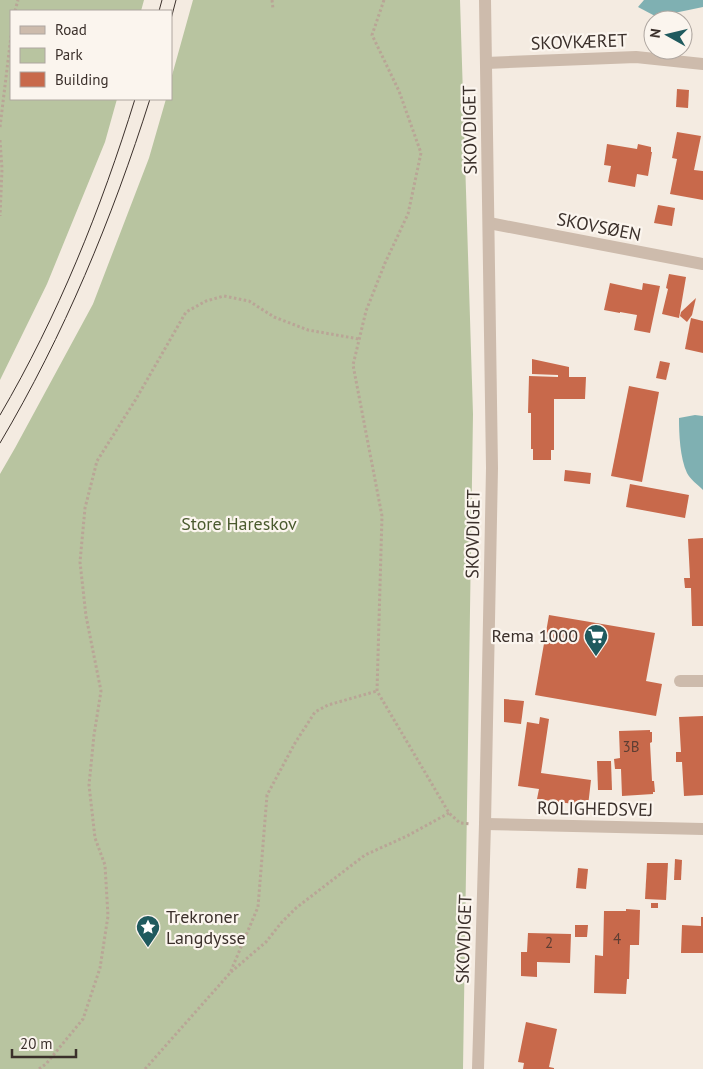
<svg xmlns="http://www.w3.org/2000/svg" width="703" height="1069" font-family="'PT Sans',sans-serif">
<rect width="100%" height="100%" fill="#f4ebe1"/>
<g fill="#b8c4a0">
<path d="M0 0H144L141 11H11V99H117L105 142 47 284 0 380Z"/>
<path d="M193 0H460L473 414 463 1069H0V474L15 448 93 304 149 158 166 99H171V79Z"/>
</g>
<g fill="#7fb0b2">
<path d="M644 0H703V7L679 12 655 16 638 7Z"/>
<path d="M695 415 703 416V490C698 485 690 479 687 473 680 458 679 434 679 418Z"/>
</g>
<g fill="#c8694b">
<path d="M677 89 689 90 688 108 676 107Z"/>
<path d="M677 132 701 136 694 170 703 171V200L670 194 677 159 672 158Z"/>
<path d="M607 144 637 149 638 144 651 147V152H652L648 176 637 174 635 187 608 182 611 166 604 165Z"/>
<path d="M658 205 675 208 672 226 654 223Z"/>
<path d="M669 274 686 277 679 318 662 314 668 289 666 288Z"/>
<path d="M610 283 642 290 643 283 660 286 650 333 634 330 637 315 620 312V313L604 310Z"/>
<path d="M696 298 692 315 687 322 680 316 681 312Z"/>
<path d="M691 318 703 321V353L685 349Z"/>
<path d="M532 359 569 367V377H586L585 399H554V450H551V460H533V449H531V413H528L529 376 558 377V375L532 374Z"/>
<path d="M660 361 670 363 666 380 656 378Z"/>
<path d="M629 386 659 392 642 482 611 476Z"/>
<path d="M565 470 591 473 590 484 564 481Z"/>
<path d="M630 484 689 495 685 518 626 507Z"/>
<path d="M703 538V626H692L691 588H685L684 578H690L688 539Z"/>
<path d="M549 615 655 633 646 681 662 684 656 716 535 695Z"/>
<path d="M504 699 524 701 521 724 504 722Z"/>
<path d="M703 716V795L684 796 682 762H676V752H681L679 717Z"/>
<path d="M540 717 549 719 541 773 591 780 588 806 537 799 539 789 518 786 527 722 539 724Z"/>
<path d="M650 730V732H652V742L650 743 652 781H654L655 792H653V794L622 796 621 769H615L614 759 620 758 619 731Z"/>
<path d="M597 761H611L612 790H598Z"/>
<path d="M675 859 682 860 681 880H674Z"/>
<path d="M647 863H668L666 900 645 899Z"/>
<path d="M578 868 588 869 586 889 576 888Z"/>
<rect x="651" y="903" width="7" height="5"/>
<path d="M626 909 640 910 639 945H630L629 979H627L626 994 594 993 595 955 603 956 604 911H626Z"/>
<path d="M701 917H703V953H681L682 925 701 926Z"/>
<path d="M575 925H588L587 937H575Z"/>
<path d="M528 933 571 934 570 963 537 962V977L521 976V952H527Z"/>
<path d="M526 1022 557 1029 549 1067 554 1068V1069H523L524 1063 518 1062Z"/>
</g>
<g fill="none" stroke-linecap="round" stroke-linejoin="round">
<g stroke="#b9a596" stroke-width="3" stroke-dasharray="2.5 2.5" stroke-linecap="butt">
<path d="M272 0 273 9"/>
<path d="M384 0 372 35 399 91 421 153 408 214 385 263 366 311 353 365 382 516 377 691 449 813 460 823 470 824"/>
<path d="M15 11 18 0"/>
<path d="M0 127 11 36"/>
<path d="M0 140 2 169 0 216"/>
<path d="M231 972 266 942 281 923 296 908 365 855 407 836 449 813"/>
<path d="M39 1069 46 1064 83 1019 100 968 108 916 105 865 95 838 89 785 94 735 101 691 86 616 80 562 85 508 97 461 136 399 186 312 206 301 224 296 249 301 274 317 308 330 359 339"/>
<path d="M145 1069 230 973 258 907 267 795 295 743 315 712 328 705 377 691"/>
</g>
<g stroke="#cdbbac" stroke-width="12">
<path d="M486 63 636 57 703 64"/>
<path d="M489 223 703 264"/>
<path d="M680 681H703"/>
<path d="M485 824 703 829"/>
</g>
<path stroke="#cdbbac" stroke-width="12" d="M478 1069 485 824 492 468 485 0"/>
<g stroke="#3b302b" stroke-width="1">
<path d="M159 11 162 0"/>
<path d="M171 19 176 0"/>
<path d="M0 415C58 316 101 209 135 99"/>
<path d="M0 443C64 335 112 219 150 99"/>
</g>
</g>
<defs>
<g id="supermarket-pin" transform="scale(1.25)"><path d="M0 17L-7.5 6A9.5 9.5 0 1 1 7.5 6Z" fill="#1f5a5e" stroke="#fbf5ee"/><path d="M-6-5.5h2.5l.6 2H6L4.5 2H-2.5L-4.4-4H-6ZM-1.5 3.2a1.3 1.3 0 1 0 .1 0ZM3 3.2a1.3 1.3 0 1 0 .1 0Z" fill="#fff"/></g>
<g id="sight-pin" transform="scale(1.25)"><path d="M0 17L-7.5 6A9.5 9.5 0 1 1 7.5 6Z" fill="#1f5a5e" stroke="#fbf5ee"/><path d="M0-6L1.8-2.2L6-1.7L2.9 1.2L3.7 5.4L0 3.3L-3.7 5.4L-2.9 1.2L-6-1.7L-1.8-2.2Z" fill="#fff"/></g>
</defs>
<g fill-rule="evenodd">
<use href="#supermarket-pin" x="596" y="636"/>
<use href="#sight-pin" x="148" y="927"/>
</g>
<g text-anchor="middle" stroke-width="4.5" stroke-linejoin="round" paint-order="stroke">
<g font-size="15" fill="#5e3e33">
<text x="631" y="752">3B</text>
<text x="617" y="944">4</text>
<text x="549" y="948">2</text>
</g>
<g font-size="18" fill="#3b302b" stroke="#fbf5ee">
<text transform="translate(579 42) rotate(-2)" y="6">SKOVKÆRET</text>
<text transform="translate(470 130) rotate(-91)" y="6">SKOVDIGET</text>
<text transform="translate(599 227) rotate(11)" y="6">SKOVSØEN</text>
<text transform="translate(473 534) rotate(-89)" y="6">SKOVDIGET</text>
<text transform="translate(595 809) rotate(1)" y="6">ROLIGHEDSVEJ</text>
<text transform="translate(464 939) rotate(-88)" y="6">SKOVDIGET</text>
</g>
<g font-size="18" fill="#4a5a2e" stroke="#fbf5ee">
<text x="239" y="530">Store Hareskov</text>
</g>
<g font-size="18" fill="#3b302b" stroke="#fbf5ee" text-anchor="end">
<text x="578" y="642">Rema 1000</text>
<text x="166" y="923" text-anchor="start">Trekroner<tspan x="166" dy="21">Langdysse</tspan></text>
</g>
</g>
<rect x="10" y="10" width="162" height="90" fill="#fbf5ee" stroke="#aea6a0"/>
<rect x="20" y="26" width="25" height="8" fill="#cdbbac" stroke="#aea6a0"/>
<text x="55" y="35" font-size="15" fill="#3b302b">Road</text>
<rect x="20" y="48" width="25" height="15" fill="#b8c4a0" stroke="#aea6a0"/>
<text x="55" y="60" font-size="15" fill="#3b302b">Park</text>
<rect x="20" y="72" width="25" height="15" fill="#c8694b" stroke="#aea6a0"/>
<text x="55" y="85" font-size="15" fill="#3b302b">Building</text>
<g transform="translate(668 35) rotate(278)"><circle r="24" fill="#fbf5ee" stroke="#aea6a0"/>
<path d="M0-4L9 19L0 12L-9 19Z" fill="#1f5a5e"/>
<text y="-8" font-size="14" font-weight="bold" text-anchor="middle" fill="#3b302b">N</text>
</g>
<path d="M12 1049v8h64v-8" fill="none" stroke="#3b302b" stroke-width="2.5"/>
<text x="20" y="1049" font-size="15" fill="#3b302b" stroke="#fbf5ee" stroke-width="4" paint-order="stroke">20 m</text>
</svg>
